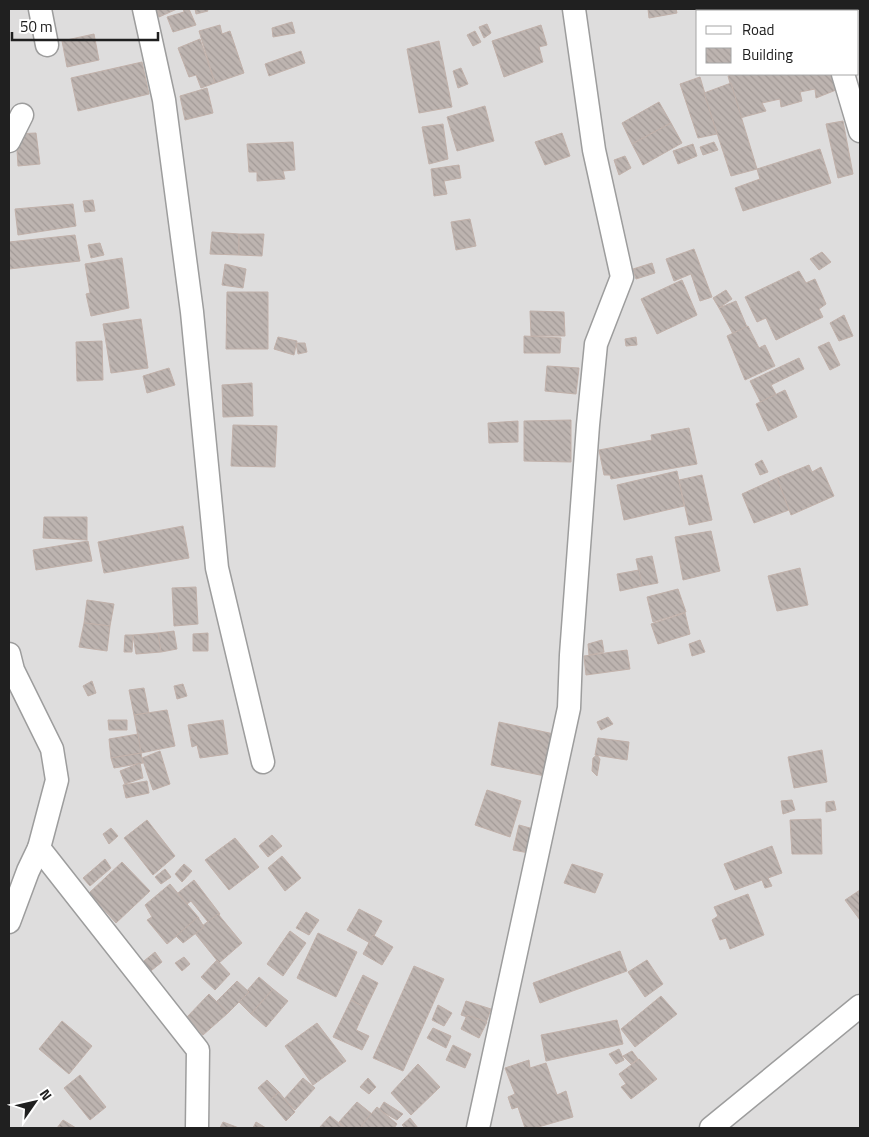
<svg xmlns="http://www.w3.org/2000/svg" width="869" height="1137" font-family="'Titillium Web',sans-serif">
<defs>
<pattern id="building-back-hatch" width="6" height="6" patternUnits="userSpaceOnUse" patternTransform="scale(1.25)"><rect width="6" height="6" fill="#bdb4b0"/><path d="M-1 5l2 2M0 0l6 6M5-1l2 2" fill="none" stroke="#a29a97"/></pattern>
</defs>
<rect width="100%" height="100%" fill="#f0ebe7"/>
<path fill="#dedddd" fill-rule="evenodd" d="M9 9H860V1128H9ZM698 11H858V74H698Z"/>
<g fill="url(#building-back-hatch)" stroke="#c1b1aa">
<path d="M156 9H177L159 17Z"/>
<path d="M183 9H189L196 25 173 32 167 17 184 12Z"/>
<path d="M195 9H207L208 11 196 14Z"/>
<path d="M648 9H676L677 13 649 18Z"/>
<path d="M292 22 295 33 273 37 272 28Z"/>
<path d="M487 24 491 33 484 38 479 27Z"/>
<path d="M220 25 222 34 230 31 244 73 215 83 199 31Z"/>
<path d="M541 25 547 45 539 47 543 62 504 77 492 41Z"/>
<path d="M475 31 481 42 473 46 467 35Z"/>
<path d="M94 34 99 60 67 67 62 41Z"/>
<path d="M200 39 215 83 201 88 196 75 189 77 178 48Z"/>
<path d="M439 41 452 107 419 113 407 49Z"/>
<path d="M301 51 305 63 269 76 265 64Z"/>
<path d="M142 62 149 94 78 111 71 78Z"/>
<path d="M461 68 468 84 458 88 453 71Z"/>
<path d="M737 74H832L836 90 816 98 815 89 800 92 802 101 781 107 780 99 762 103 766 111 740 118 728 76Z"/>
<path d="M700 77 717 134 698 138 680 84Z"/>
<path d="M731 83 757 169 731 176 704 93Z"/>
<path d="M207 88 213 113 185 120 180 96Z"/>
<path d="M659 102 671 123 632 144 622 123Z"/>
<path d="M485 106 494 141 457 151 447 117Z"/>
<path d="M843 121 853 174 838 178 826 124Z"/>
<path d="M671 123 682 143 643 165 632 144Z"/>
<path d="M443 124 448 159 429 164 422 127Z"/>
<path d="M36 133 40 164 18 166 16 134Z"/>
<path d="M562 133 570 156 545 165 535 142Z"/>
<path d="M293 142 295 170 283 171 285 179 257 181V172H249L247 144Z"/>
<path d="M714 142 718 150 703 155 700 147Z"/>
<path d="M693 144 697 156 678 164 673 151Z"/>
<path d="M820 149 831 183 743 211 735 188 760 179 757 169Z"/>
<path d="M625 156 631 168 619 175 614 160Z"/>
<path d="M459 165 461 178 444 181 447 194 434 196 431 169Z"/>
<path d="M93 200 95 211 85 212 83 201Z"/>
<path d="M73 204 76 226 18 235 15 209Z"/>
<path d="M470 219 476 246 456 250 451 222Z"/>
<path d="M212 232 239 234V255L210 254Z"/>
<path d="M239 234H264L262 256 239 255Z"/>
<path d="M75 235 80 261 9 269V242Z"/>
<path d="M100 243 104 255 91 258 88 245Z"/>
<path d="M694 249 712 297 700 301 691 274 674 281 666 259Z"/>
<path d="M822 252 831 262 819 270 810 259Z"/>
<path d="M122 258 129 308 91 316 86 294 90 293 85 264Z"/>
<path d="M652 263 655 273 636 279 633 269Z"/>
<path d="M225 264 246 269 243 288 222 285Z"/>
<path d="M799 271 806 283 815 279 826 304 819 309 823 317 776 340 766 318 757 322 745 297Z"/>
<path d="M682 280 697 315 657 334 641 299Z"/>
<path d="M726 290 732 299 719 308 713 298Z"/>
<path d="M227 292H268V349H226Z"/>
<path d="M736 301 747 327 733 334 719 308Z"/>
<path d="M530 311 564 312 565 336H531Z"/>
<path d="M844 315 853 336 839 341 830 323Z"/>
<path d="M141 319 148 368 111 373 103 324Z"/>
<path d="M748 326 759 348 765 345 775 366 745 380 727 336Z"/>
<path d="M524 336 561 338 560 353H524Z"/>
<path d="M278 337 297 341 294 355 274 349Z"/>
<path d="M636 337 637 345 626 346 625 339Z"/>
<path d="M102 341 103 380 77 381 76 342Z"/>
<path d="M829 342 840 365 830 370 818 347Z"/>
<path d="M296 343H305L307 352 298 354Z"/>
<path d="M799 358 804 369 771 385 777 396 761 403 750 381Z"/>
<path d="M547 366 579 368 576 394 545 391Z"/>
<path d="M169 368 175 385 147 393 143 376Z"/>
<path d="M252 383 253 416 223 417 222 385Z"/>
<path d="M785 390 797 417 768 431 756 404Z"/>
<path d="M571 420V462L524 461V421Z"/>
<path d="M518 421V442L489 443 488 423Z"/>
<path d="M233 425 277 426 275 467 231 466Z"/>
<path d="M689 428 697 464 611 479 610 475H604L599 450 652 440 651 435Z"/>
<path d="M762 460 768 472 760 475 755 464Z"/>
<path d="M809 465 812 472 821 467 834 496 791 515 777 478Z"/>
<path d="M677 471 684 506 624 520 617 485Z"/>
<path d="M702 475 712 520 689 525 679 480Z"/>
<path d="M777 478 789 510 754 523 742 494Z"/>
<path d="M44 517H87V540L43 538Z"/>
<path d="M183 526 189 558 104 573 98 542Z"/>
<path d="M711 531 720 571 683 580 675 537Z"/>
<path d="M88 541 92 561 36 570 33 550Z"/>
<path d="M652 556 658 583 642 586 636 559Z"/>
<path d="M800 568 808 605 777 611 768 576Z"/>
<path d="M639 570 642 586 620 591 617 574Z"/>
<path d="M196 587 198 624 174 626 172 588Z"/>
<path d="M678 589 686 612 653 622 647 597Z"/>
<path d="M87 600 114 604 110 626 84 623Z"/>
<path d="M685 613 690 634 658 644 651 624Z"/>
<path d="M84 623 110 626 107 651 79 647Z"/>
<path d="M174 631 177 649 161 652 158 633Z"/>
<path d="M158 633 161 652 136 654 133 635Z"/>
<path d="M208 633V651H193V634Z"/>
<path d="M125 635H133L132 652H124Z"/>
<path d="M602 640 604 652 589 655 588 644Z"/>
<path d="M700 640 705 652 692 656 689 644Z"/>
<path d="M627 650 630 669 586 675 584 656Z"/>
<path d="M92 681 96 693 88 696 83 686Z"/>
<path d="M183 684 187 696 177 699 174 686Z"/>
<path d="M144 688 149 713 134 715 129 690Z"/>
<path d="M167 710 175 746 141 753 134 715Z"/>
<path d="M608 717 613 724 601 730 597 722Z"/>
<path d="M108 720H127V730H109Z"/>
<path d="M223 720 228 754 200 758 197 745 192 747 188 725Z"/>
<path d="M499 722 554 734 545 776 491 765Z"/>
<path d="M138 734 141 753 111 758 109 739Z"/>
<path d="M598 738 629 742 627 760 595 755Z"/>
<path d="M822 750 827 782 794 788 788 757Z"/>
<path d="M160 751 170 784 153 790 142 758Z"/>
<path d="M141 753 143 763 114 768 111 758Z"/>
<path d="M597 755 600 759 597 776 592 771 593 758Z"/>
<path d="M140 763 143 778 125 784 120 771Z"/>
<path d="M147 781 149 793 126 798 123 785Z"/>
<path d="M487 790 521 801 510 837 475 825Z"/>
<path d="M792 800 795 810 783 814 781 801Z"/>
<path d="M834 801 836 810 826 812V802Z"/>
<path d="M821 819 822 854H792L790 820Z"/>
<path d="M147 820 175 856 153 875 124 838Z"/>
<path d="M519 825 541 831 534 854 513 850Z"/>
<path d="M111 828 118 836 109 844 103 834Z"/>
<path d="M272 835 282 846 268 857 259 846Z"/>
<path d="M235 838 259 867 229 890 205 860Z"/>
<path d="M772 846 782 873 768 878 772 886 765 888 762 880 735 890 724 864Z"/>
<path d="M282 856 301 878 285 891 268 868Z"/>
<path d="M105 859 111 868 90 886 83 878Z"/>
<path d="M122 862 150 891 116 923 89 893Z"/>
<path d="M184 864 192 871 182 882 175 874Z"/>
<path d="M572 864 603 874 595 893 564 883Z"/>
<path d="M165 869 171 877 161 884 155 877Z"/>
<path d="M194 880 220 914 208 922 191 901 187 904 178 893Z"/>
<path d="M170 884 199 918 167 944 147 920 152 917 145 905Z"/>
<path d="M860 890V920L845 900Z"/>
<path d="M748 894 764 935 730 949 726 938 720 940 712 920 718 916 714 907Z"/>
<path d="M359 909 382 921 370 943 347 930Z"/>
<path d="M306 912 319 920 309 935 296 928Z"/>
<path d="M218 914 242 943 219 963 194 932Z"/>
<path d="M198 917 204 927 183 943 176 936Z"/>
<path d="M290 931 306 943 283 976 267 964Z"/>
<path d="M318 933 357 952 336 997 297 978Z"/>
<path d="M373 935 393 947 382 965 363 954Z"/>
<path d="M620 951 627 971 540 1003 533 983Z"/>
<path d="M155 952 162 962 147 974 139 965Z"/>
<path d="M184 957 190 964 182 971 175 963Z"/>
<path d="M217 960 230 974 215 990 201 977Z"/>
<path d="M647 960 663 984 645 997 628 972Z"/>
<path d="M414 966 444 979 403 1071 373 1058Z"/>
<path d="M363 975 378 983 366 1008 351 1000Z"/>
<path d="M259 977 273 989 251 1014 238 1001Z"/>
<path d="M237 981 249 992 228 1013 216 1002Z"/>
<path d="M273 989 288 1001 266 1027 251 1014Z"/>
<path d="M209 994 228 1013 203 1035 187 1017Z"/>
<path d="M661 996 677 1014 635 1047 621 1029Z"/>
<path d="M351 1000 366 1008 356 1030 369 1036 362 1050 333 1037Z"/>
<path d="M466 1001 491 1009 486 1023 461 1015Z"/>
<path d="M438 1005 452 1013 444 1026 432 1020Z"/>
<path d="M467 1015 487 1022 479 1038 461 1029Z"/>
<path d="M617 1020 623 1044 546 1061 541 1035Z"/>
<path d="M62 1021 92 1046 69 1074 39 1049Z"/>
<path d="M317 1023 346 1061 313 1085 285 1046Z"/>
<path d="M433 1028 451 1036 446 1048 427 1038Z"/>
<path d="M453 1045 471 1054 465 1068 446 1060Z"/>
<path d="M619 1049 624 1060 616 1064 609 1054Z"/>
<path d="M632 1051 638 1059 631 1064 623 1056Z"/>
<path d="M639 1059 657 1079 631 1099 621 1087 626 1084 619 1074Z"/>
<path d="M529 1060 530 1068 546 1063 557 1095 566 1091 573 1117 535 1128H525L518 1107 512 1109 508 1097 515 1094 505 1068Z"/>
<path d="M418 1064 440 1087 411 1115 391 1093Z"/>
<path d="M80 1075 106 1107 90 1120 64 1088Z"/>
<path d="M303 1078 315 1088 295 1110 284 1099Z"/>
<path d="M368 1078 376 1087 369 1094 360 1087Z"/>
<path d="M267 1080 279 1092 269 1101 258 1088Z"/>
<path d="M279 1092 295 1112 286 1121 269 1101Z"/>
<path d="M357 1102 372 1114 361 1128H345L339 1122Z"/>
<path d="M384 1102 403 1114 397 1120 379 1110Z"/>
<path d="M377 1107 397 1124 394 1128H364L361 1126Z"/>
<path d="M330 1116 345 1128H319Z"/>
<path d="M410 1118 418 1128H405L402 1125Z"/>
<path d="M63 1120 76 1128H57Z"/>
<path d="M223 1122 239 1128H220Z"/>
<path d="M256 1122 266 1128H253Z"/>
</g>
<g fill="none" stroke-linecap="round" stroke-linejoin="round">
<g stroke="#9d9d9d" stroke-width="25">
<g id="minor">
<path d="M40 9 47 45"/>
<path d="M144 9 164 100 192 312 217 568 263 762"/>
<path d="M822 9 823 11"/>
<path d="M843 74 860 131"/>
<path d="M9 141 22 115"/>
<path d="M9 654 13 670 52 749 57 780 39 848 198 1050 197 1128"/>
<path d="M9 922 28 871 39 848"/>
<path d="M478 1128 569 708 571 655 588 425 596 344 622 277 594 150 574 9"/>
<path d="M711 1128 860 1006"/>
</g>
</g>
<use href="#minor" stroke="#fff" stroke-width="22"/>
</g>
<rect width="869" height="1137" fill="none" stroke="#202020" stroke-width="20"/>
<rect x="696" y="10" width="162" height="65" fill="#ffffff" stroke="#a6a6a6"/>
<rect x="706" y="26" width="25" height="8" fill="#ffffff" stroke="#a6a6a6"/>
<text x="742" y="35" font-size="15" fill="#202020">Road</text>
<rect x="706" y="48" width="25" height="15" fill="url(#building-back-hatch)" stroke="#a6a6a6"/>
<text x="742" y="60" font-size="15" fill="#202020">Building</text>
<g transform="translate(35 1102) rotate(56)" stroke="#ffffff" stroke-width="4" paint-order="stroke">
<path d="M0-4L9 19L0 12L-9 19Z" fill="#202020"/>
<text y="-8" font-size="14" font-weight="bold" text-anchor="middle" fill="#202020">N</text>
</g>
<path d="M12 32v8h146v-8" fill="none" stroke="#202020" stroke-width="2.5"/>
<text x="20" y="32" font-size="15" fill="#202020" stroke="#ffffff" stroke-width="4" paint-order="stroke">50 m</text>
</svg>
